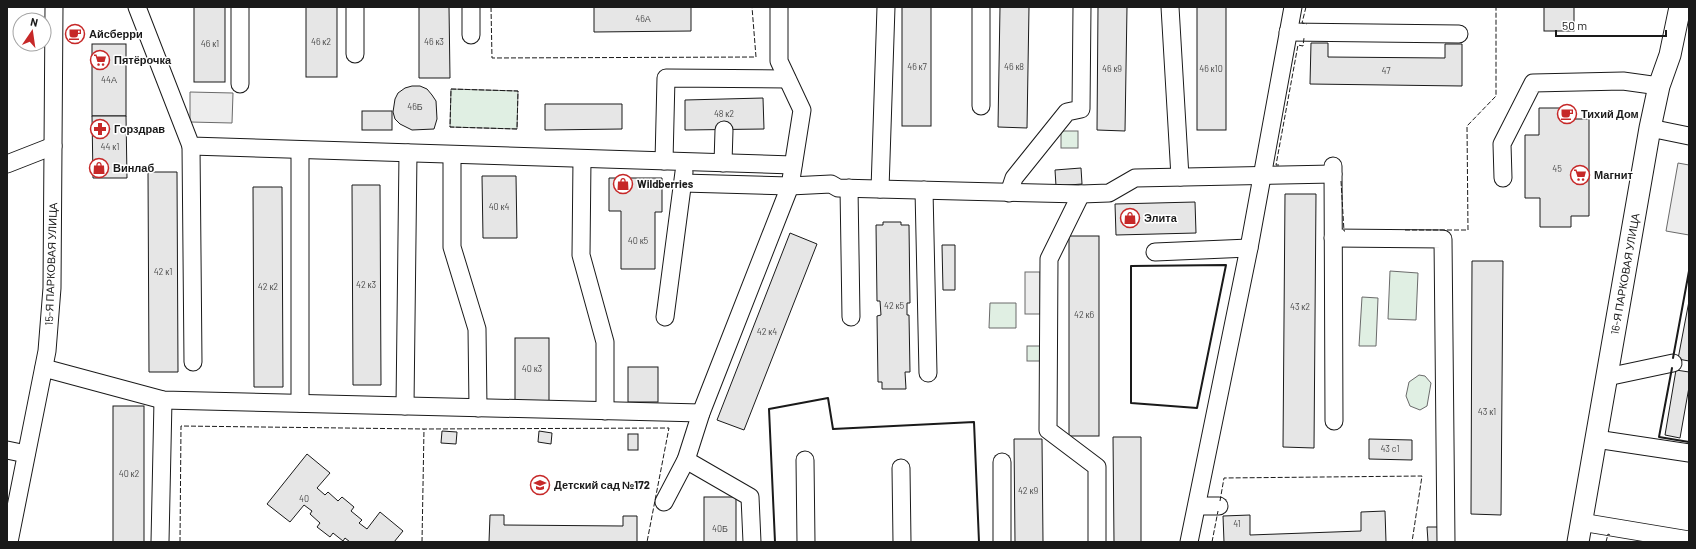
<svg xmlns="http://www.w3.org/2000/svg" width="1696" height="549" font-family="Barlow,sans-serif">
<rect width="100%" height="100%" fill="#fff"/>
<g fill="#e0efe3" stroke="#6a6a6a">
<path d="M451 89 518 91 517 129 450 127Z"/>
<rect x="1061" y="131" width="17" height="17"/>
<path d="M1390 271 1418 273 1416 320 1388 319Z"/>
<path d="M1362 297 1378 298 1376 346H1359Z"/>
<path d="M990 303H1016V328H989Z"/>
<rect x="1027" y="346" width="16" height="15"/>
<path d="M1419 375 1425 376 1431 383 1427 406 1420 410 1410 406 1406 396 1409 382Z"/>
</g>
<g fill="#ededed" stroke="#6a6a6a">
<path d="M190 92 233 93 232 123 190 122Z"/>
<path d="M1678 163 1689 165V235L1666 231Z"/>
<rect x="1025" y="272" width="15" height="42"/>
</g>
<g fill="#e6e6e6" stroke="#1a1a1a">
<rect x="194" y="7" width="31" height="75"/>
<rect x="306" y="7" width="31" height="70"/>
<path d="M419 7H449L450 78H419Z"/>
<path d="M594 7H691V31L594 32Z"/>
<rect x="902" y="7" width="29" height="119"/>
<path d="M1000 7H1029L1027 128 998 127Z"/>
<path d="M1098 7H1127L1125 131 1097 130Z"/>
<rect x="1197" y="7" width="29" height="123"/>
<rect x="1544" y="7" width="30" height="24"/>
<path d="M1311 43H1328V57L1445 58V44H1462V86L1310 84Z"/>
<rect x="92" y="44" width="34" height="72"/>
<path d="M412 86H420L427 89 432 95 436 101 437 119 434 129 412 130 400 124 395 119 393 112 395 99 398 93 405 88Z"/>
<path d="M763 98 764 129 685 130V100Z"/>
<path d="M545 104H622V129L545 130Z"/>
<path d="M1539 108H1572V119H1589V216H1571V227H1540V198H1525V135H1539Z"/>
<rect x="362" y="111" width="30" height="19"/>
<path d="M92 116H126L127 178H93Z"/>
<path d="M1081 168 1082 184 1056 186 1055 170Z"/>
<path d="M148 172H177L178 372H149Z"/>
<path d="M482 176H516L517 238H483Z"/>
<path d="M609 178H662V212H655V269H621V211H609Z"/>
<path d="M352 185H380L381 385H353Z"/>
<path d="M253 187H282L283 387H254Z"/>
<path d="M1285 194H1316L1314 448 1283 447Z"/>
<path d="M1195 202 1196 233 1116 235 1115 204Z"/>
<path d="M883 222H901V225H909L910 303H907V315H909L910 372H905L906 389H882V382H878L877 316 881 315 880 301H877L876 225H883Z"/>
<path d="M790 233 817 244 744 430 717 420Z"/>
<rect x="1069" y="236" width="30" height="200"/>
<path d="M942 245H955V290H943Z"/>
<path d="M1472 261H1503L1501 515 1471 514Z"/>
<path d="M1689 301V361L1678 359Z"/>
<rect x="515" y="338" width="34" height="63"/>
<rect x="628" y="367" width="30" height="35"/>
<path d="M1676 370 1689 372V387L1680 438 1665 435Z"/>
<rect x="113" y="406" width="31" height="136"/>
<path d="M442 431 457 432 456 444 441 443Z"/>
<path d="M539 431 552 433 551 444 538 442Z"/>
<rect x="628" y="434" width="10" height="16"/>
<path d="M1113 437H1141V542H1114Z"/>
<path d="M1014 439H1042L1043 542H1015Z"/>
<path d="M1369 439 1412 440V460L1369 459Z"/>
<path d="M307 454 330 473 317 488 325 495 328 492 338 501 342 497 354 507 351 511 362 520 359 523 367 529 380 512 403 531 394 542H350L345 538 343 541 333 533 330 537 317 527 320 523 310 514 312 511 304 505 290 522 267 504Z"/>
<rect x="704" y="497" width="32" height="45"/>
<path d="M1385 511 1386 542H1224L1223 516 1250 515V535L1361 531V512Z"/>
<path d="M490 515H504V525L623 526V516H637V542H489Z"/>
<path d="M1427 527H1439V542H1428Z"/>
</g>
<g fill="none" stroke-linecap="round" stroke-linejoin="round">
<g stroke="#1a1a1a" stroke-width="19">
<g id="minor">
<path d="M137 7 191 146 793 165"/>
<path d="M355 7V54"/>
<path d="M471 7V35"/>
<path d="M981 7V106"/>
<path d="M1170 7 1180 177"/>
<path d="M1288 32 1459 34"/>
<path d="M240 84V7"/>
<path d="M1650 128 1689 136"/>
<path d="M191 146 193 362"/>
<path d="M300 150V403"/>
<path d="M452 155V247L477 329 478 408"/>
<path d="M582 159 581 255 605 342V411"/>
<path d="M664 161 666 78 787 79"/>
<path d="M723 163 724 130"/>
<path d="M7 164 53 146"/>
<path d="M1333 166 1334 421"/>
<path d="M1503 178 1502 144 1533 83 1623 81 1659 86"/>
<path d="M683 183 790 186 831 184 838 188 1081 194 1109 193 1135 178 1333 174"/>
<path d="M849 188 851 317"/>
<path d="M880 189 886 7"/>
<path d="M924 190 928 373"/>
<path d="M1009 193 1014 178 1067 112 1081 109 1082 7"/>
<path d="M1081 194 1049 259 1048 430 1097 467V542"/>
<path d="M1333 238 1443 239 1446 542"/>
<path d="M1155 252 1249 248"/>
<path d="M665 317 684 172"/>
<path d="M44 368 163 400 701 413"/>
<path d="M1607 377 1673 363"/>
<path d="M405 406 408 153"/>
<path d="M1596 439 1689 453"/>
<path d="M7 450 26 454"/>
<path d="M686 460 750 497 752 542"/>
<path d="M805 460 806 542"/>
<path d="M901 468 902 542"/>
<path d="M664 502 686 460 701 413 790 186 802 110 779 61V7"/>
<path d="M1197 506H1219"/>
<path d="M1581 522 1689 540"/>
<path d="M9 542 47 351 52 288 54 7"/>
<path d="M160 542 163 400"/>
<path d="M1002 542V462"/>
<path d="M1189 542 1249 248 1293 7"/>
</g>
</g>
<g stroke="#1a1a1a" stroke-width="23">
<path id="major" d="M1578 542 1650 128 1659 86 1670 55 1680 7"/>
</g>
<use href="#minor" stroke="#fff" stroke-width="17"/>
<use href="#major" stroke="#fff" stroke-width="21"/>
<g stroke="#1a1a1a" stroke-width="1" stroke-dasharray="5 2" stroke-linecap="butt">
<path d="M491 7 492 58 756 57 752 7"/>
<path d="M1306 7 1302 23 1307 24"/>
<path d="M451 89 518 91 517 129 450 127Z"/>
<path d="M1279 165H1276L1298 45 1303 46 1304 38"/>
<path d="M1341 181 1344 231H1345"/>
<path d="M1405 230H1468L1467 126 1496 96V7"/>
<path d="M1220 501 1224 478 1422 476 1412 542"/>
<path d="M180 542 181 426 424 429 669 428 647 542"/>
<path d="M422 542 424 429"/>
<path d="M1212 542 1218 511"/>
<path d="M1606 542 1608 534 1610 535"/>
</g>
<g stroke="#1a1a1a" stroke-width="2">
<path d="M1226 265 1197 408 1131 403V266Z"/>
<path d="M1673 358 1689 271"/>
<path d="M1672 368 1659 437 1689 442"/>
<path d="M775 542 769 409 828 398 833 429 974 422 979 542"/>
</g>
</g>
<defs>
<g id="cafe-ring" transform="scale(1)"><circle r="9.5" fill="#fff" stroke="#c62828" stroke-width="1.5"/><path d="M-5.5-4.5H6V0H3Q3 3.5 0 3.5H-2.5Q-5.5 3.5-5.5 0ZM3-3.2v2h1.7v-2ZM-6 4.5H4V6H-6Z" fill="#c62828"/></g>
<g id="supermarket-ring" transform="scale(1)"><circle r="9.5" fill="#fff" stroke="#c62828" stroke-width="1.5"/><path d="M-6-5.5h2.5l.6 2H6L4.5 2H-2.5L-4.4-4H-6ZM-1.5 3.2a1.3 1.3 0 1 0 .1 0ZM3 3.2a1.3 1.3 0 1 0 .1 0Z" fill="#c62828"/></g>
<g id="pharmacy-ring" transform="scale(1)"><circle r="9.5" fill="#fff" stroke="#c62828" stroke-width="1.5"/><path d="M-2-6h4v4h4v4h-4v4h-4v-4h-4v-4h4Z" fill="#c62828"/></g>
<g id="shop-ring" transform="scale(1)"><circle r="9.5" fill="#fff" stroke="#c62828" stroke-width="1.5"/><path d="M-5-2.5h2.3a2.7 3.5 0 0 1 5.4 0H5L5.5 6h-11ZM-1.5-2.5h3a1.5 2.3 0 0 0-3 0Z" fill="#c62828"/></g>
<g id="school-ring" transform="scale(1)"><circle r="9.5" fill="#fff" stroke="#c62828" stroke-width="1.5"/><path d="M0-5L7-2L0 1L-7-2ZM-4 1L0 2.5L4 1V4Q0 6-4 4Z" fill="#c62828"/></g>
</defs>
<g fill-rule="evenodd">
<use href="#cafe-ring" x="75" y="34"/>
<use href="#supermarket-ring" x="100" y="60"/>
<use href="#cafe-ring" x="1567" y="114"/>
<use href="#pharmacy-ring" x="100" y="129"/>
<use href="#shop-ring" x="99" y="168"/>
<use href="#supermarket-ring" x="1580" y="175"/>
<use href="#shop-ring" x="623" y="184"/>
<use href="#shop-ring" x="1130" y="218"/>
<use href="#school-ring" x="540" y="485"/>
</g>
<g text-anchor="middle" stroke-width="3" stroke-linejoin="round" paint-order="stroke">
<g font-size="9" fill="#4d4d4d">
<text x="643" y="22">46А</text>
<text x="321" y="45">46 к2</text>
<text x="434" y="45">46 к3</text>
<text x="210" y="47">46 к1</text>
<text x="917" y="70">46 к7</text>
<text x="1014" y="70">46 к8</text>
<text x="1112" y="72">46 к9</text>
<text x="1211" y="72">46 к10</text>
<text x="1386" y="74">47</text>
<text x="109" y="83">44А</text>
<text x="415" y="110">46Б</text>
<text x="724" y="117">48 к2</text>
<text x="110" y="150">44 к1</text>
<text x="1557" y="172">45</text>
<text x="499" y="210">40 к4</text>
<text x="638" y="244">40 к5</text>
<text x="163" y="275">42 к1</text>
<text x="366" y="288">42 к3</text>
<text x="268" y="290">42 к2</text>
<text x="894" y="309">42 к5</text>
<text x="1300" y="310">43 к2</text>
<text x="1084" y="318">42 к6</text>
<text x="767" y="335">42 к4</text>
<text x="532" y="372">40 к3</text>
<text x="1487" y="415">43 к1</text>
<text x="1390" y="452">43 c1</text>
<text x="129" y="477">40 к2</text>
<text x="1028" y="494">42 к9</text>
<text x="304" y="502">40</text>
<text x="1237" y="527">41</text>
<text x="720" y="532">40Б</text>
</g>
<g font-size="11" font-weight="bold" fill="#1a1a1a" stroke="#fff" text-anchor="start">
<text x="89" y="38">Айсберри</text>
<text x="114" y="64">Пятёрочка</text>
<text x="1581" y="118">Тихий Дом</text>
<text x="114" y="133">Горздрав</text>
<text x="113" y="172">Винлаб</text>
<text x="1594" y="179">Магнит</text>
<text x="637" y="188">Wildberries</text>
<text x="1144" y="222">Элита</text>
<text x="554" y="489">Детский сад №172</text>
</g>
<g font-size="11" fill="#1a1a1a" stroke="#fff">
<text transform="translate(51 264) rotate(-88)" y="4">15-Я ПАРКОВАЯ УЛИЦА</text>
<text transform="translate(1625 274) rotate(-80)" y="4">16-Я ПАРКОВАЯ УЛИЦА</text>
</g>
</g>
<rect width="1696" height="549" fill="none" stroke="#1a1a1a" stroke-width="16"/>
<g transform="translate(32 32) rotate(13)"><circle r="19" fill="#ffffff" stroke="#a3a3a3"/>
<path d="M0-3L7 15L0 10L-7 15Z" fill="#c62828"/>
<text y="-6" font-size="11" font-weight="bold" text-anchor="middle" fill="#1a1a1a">N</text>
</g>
<path d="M1556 30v6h110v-6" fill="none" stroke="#1a1a1a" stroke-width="2"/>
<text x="1562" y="30" font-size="12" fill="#1a1a1a" stroke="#ffffff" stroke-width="3" paint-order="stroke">50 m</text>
</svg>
